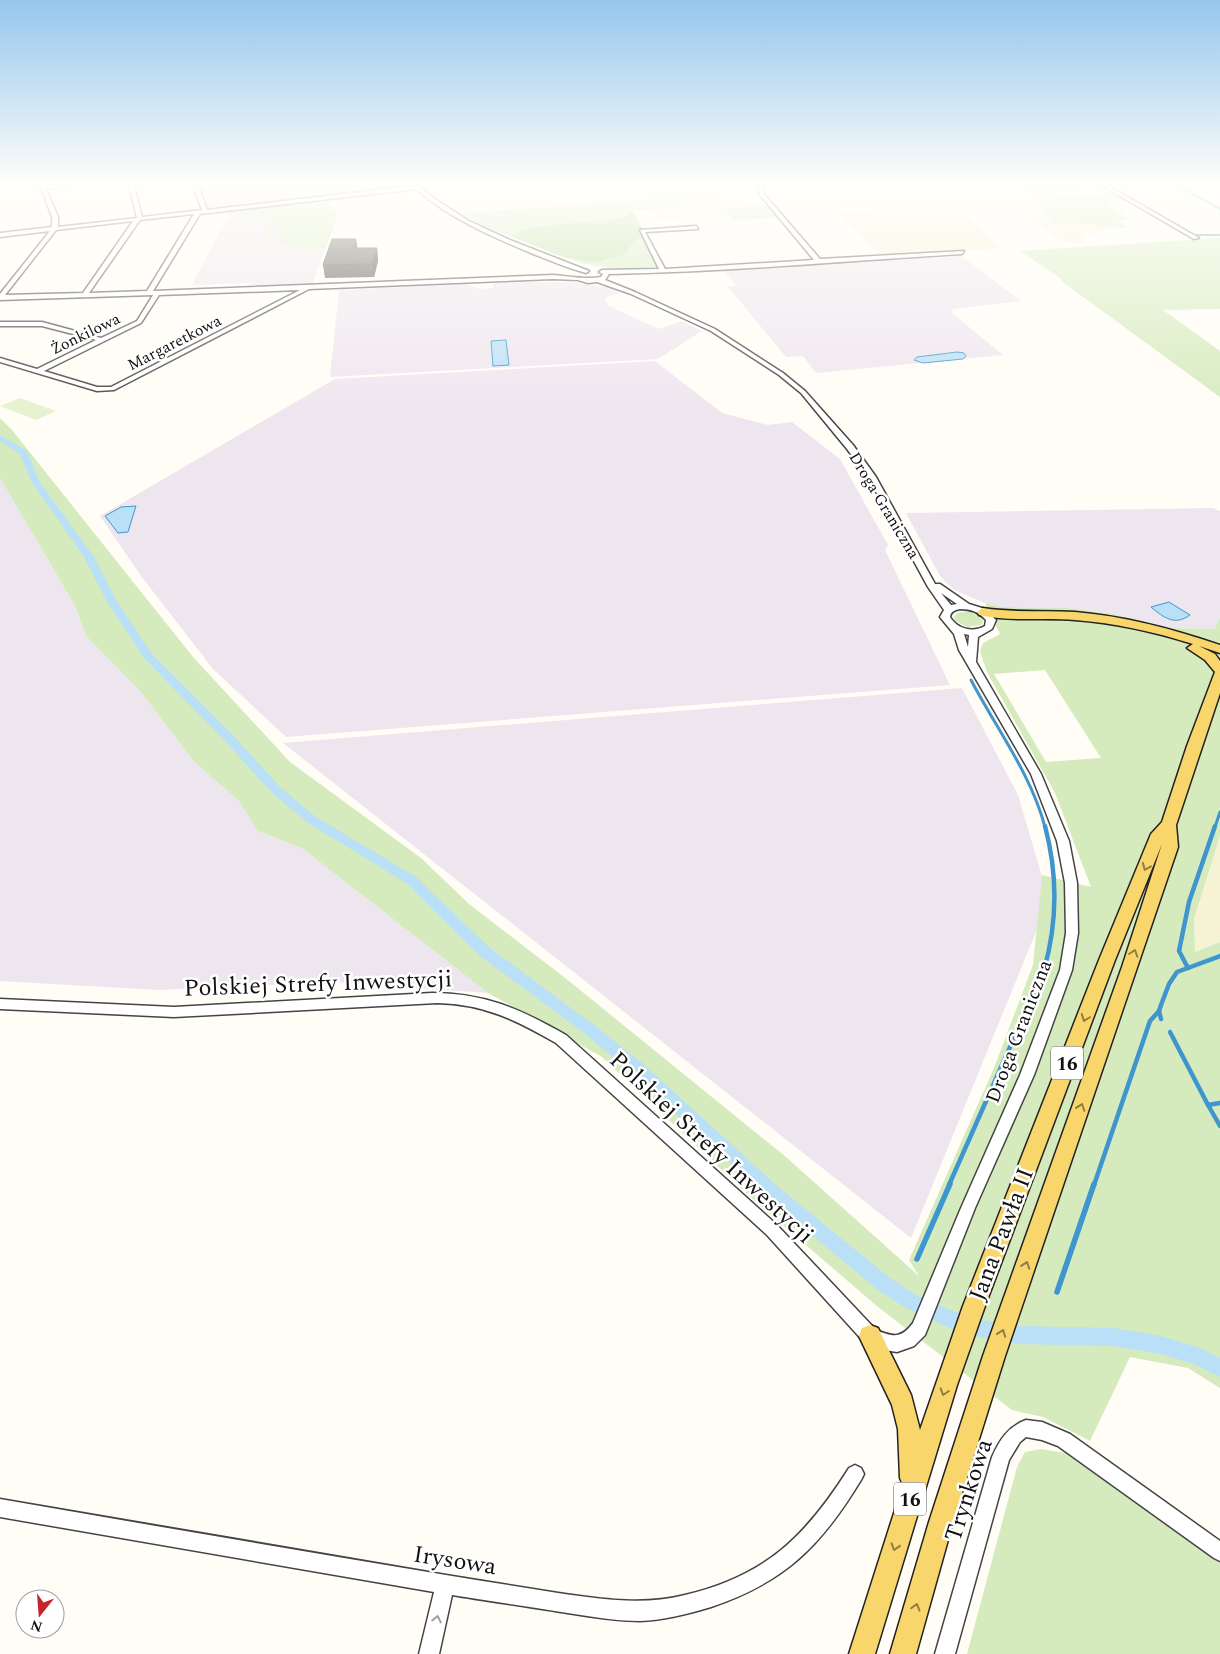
<svg xmlns="http://www.w3.org/2000/svg" width="1220" height="1654" font-family="Spectral,serif">
<rect width="100%" height="100%" fill="#fffdf5"/>
<g fill="#eee6ef">
<path d="M197 185H407L207 209Z"/>
<path d="M231 209 338 214 312 285 249 288 251 283 192 285Z"/>
<path d="M961 256 1021 301 953 309 952 313 1003 355 816 373 803 356 786 357 728 287 737 286 724 271Z"/>
<path d="M516 282H569L607 287 620 293 605 298 607 305 659 329 682 321 702 331 658 359 330 377 339 290 467 284 480 289 493 288V285L497 283Z"/>
<path d="M655 361 722 413 768 425 792 422 840 459 888 545 885 550 950 685 286 737 213 669 141 576 100 516 335 379Z"/>
<path d="M0 478 75 606 86 636 140 691 194 762 238 800 258 831 303 849 488 993 335 982 159 990 0 981Z"/>
<path d="M1213 508 1220 511V617L1215 629 1170 628 1114 614 1067 608 1002 607 985 603 954 590 940 576 906 513Z"/>
<path d="M962 688 1018 795 1049 900 911 1238 283 743Z"/>
</g>
<g fill="#f6f3d4">
<path d="M1023 185H1073L1088 195 1037 199Z"/>
<path d="M714 196 727 215 658 219 652 210 681 207 676 198Z"/>
<path d="M1036 200 1054 222 1129 228 1102 229 1104 233 1080 234 1084 243H1063L1009 202Z"/>
<path d="M942 206 957 208 1004 248 880 256 838 212Z"/>
<path d="M1220 836V942L1195 952 1194 919Z"/>
</g>
<g fill="#d5ebbd" fill-rule="evenodd">
<path d="M1120 192 1134 199 1105 203 1129 219 1118 220 1129 228 1054 222 1036 200Z"/>
<path d="M324 198 338 214 325 249H292L294 244H278L281 232 262 231 269 214H229L231 209Z"/>
<path d="M676 198 682 207 633 211 608 220 547 225 525 229 510 236 482 225 461 213Z"/>
<path d="M767 205 779 218 732 220 723 208Z"/>
<path d="M647 236 666 269C627 269 596 270 560 256L593 263 626 254C631 243 636 240 647 236Z"/>
<path d="M1220 238V309L1163 310 1220 351V397L1060 280H1062L1060 278 1020 251Z"/>
<path d="M0 418 12 430 193 657 290 762 421 858 469 904 564 977 786 1157 919 1276 909 1260 994 1068 1033 965 1042 875 1091 887 1055 793 987 672 980 651 983 643 1000 634 985 603 1002 607 1067 608 1114 614 1170 628 1215 629 1220 617V836L1194 919 1195 952 1220 942V1388L1188 1368 1130 1357 1090 1441 1043 1417 1012 1410 878 1307 757 1203 602 1057 488 993 303 849 258 831 238 800 194 762 140 691 86 636 75 606 0 478ZM1045 670 1101 758H1100L1046 762 994 674Z"/>
<path d="M969 611 981 617 983 622 981 625 968 627 955 621 954 617 957 613Z"/>
<path d="M1041 1449 1065 1453 1220 1563V1654H967L1017 1467 1025 1452Z"/>
</g>
<path fill="#b9dc9c" d="M632 211 647 236C636 240 631 243 626 254L593 263 560 256 510 236 525 229 547 225 608 220 622 217Z"/>
<path fill="#e6f2cf" d="M20 398 56 411 36 420 0 406Z"/>
<g fill="#b9e0f7" stroke="#3f96cf">
<path d="M506 340 509 365 493 366 491 341Z"/>
<path d="M957 352 964 353 966 356 963 359 923 363 914 360 917 357Z"/>
<path d="M136 506 128 532 118 533 105 516 121 507Z"/>
<path d="M1169 602 1190 615C1175 626 1164 618 1151 607Z"/>
</g>
<g fill="none" stroke-linecap="round" stroke-linejoin="round">
<g stroke="#3f96cf" stroke-width="2">
<path d="M1177 185 1220 209"/>
<path d="M1195 235H1220"/>
</g>
<g stroke="#3f96cf" stroke-width="3">
<path d="M971 680C996 728 1031 774 1045 827"/>
<path d="M1215 827 1220 812"/>
</g>
<g stroke="#3f96cf" stroke-width="4.5">
<path d="M1188 968 1179 951 1189 902 1215 826"/>
<path d="M1161 1019 1159 1011 1161 1005 1169 984 1177 972 1220 956"/>
<path d="M1170 1032 1208 1105"/>
<path d="M1220 1103 1208 1105 1220 1126"/>
<path d="M949 1185 1044 970C1058 921 1058 875 1045 826"/>
<path d="M1094 1185 1150 1021 1159 1011"/>
</g>
<g stroke="#3f96cf" stroke-width="5.5">
<path d="M917 1259 950 1184"/>
<path d="M1057 1292 1094 1184"/>
</g>
<path fill="#b9e0f7" fill-rule="evenodd" d="M0 435 27 451 39 481 94 557 116 600 152 654 232 734 280 787 316 817 416 877 490 948 594 1025 642 1063 776 1185 890 1278 918 1296 953 1311 983 1320 1019 1326 1114 1328 1161 1336 1197 1347 1220 1358V1377L1194 1364 1161 1354 1114 1346 1019 1344 983 1338 952 1329 906 1308 878 1290 764 1195 632 1073 584 1033 480 956 406 883 308 823 272 793 224 740 144 658 106 600 84 557 31 481 20 454 0 441Z"/>
<g stroke="#444" stroke-width="3">
<g id="minor">
<path d="M40 185H68L46 189 58 217V227L137 218 129 185H134L142 217 202 210 193 185H198L207 210 418 185 432 197 469 221 510 240 589 271 586 273C567 268 549 260 531 253 490 236 449 218 416 189L200 214 153 291 553 275C569 276 585 280 601 277L603 274 599 272 602 270 659 269 640 230 696 226 698 229 645 232 665 269 814 260 760 195 757 185H762L764 194 820 259 964 251 962 254C844 261 727 272 609 274L605 280 635 292 715 329 783 373 805 391 853 445 876 477 935 584H940L969 604 985 609 996 620 992 629 978 637 976 662 1041 774 1069 841 1077 883 1078 933 1072 970 1034 1075 975 1208 925 1335 914 1346 897 1352 884 1350 864 1342 767 1235 556 1043C516 1020 484 1004 437 1003L174 1017 0 1009V999L174 1007 432 993C485 993 520 1009 566 1035L777 1225 876 1330C893 1337 901 1339 913 1323L961 1208 1020 1075 1060 970 1066 933 1065 883 1057 841 1031 774 959 650 954 634 940 617 944 610 928 587 868 477 847 449 801 393 779 375 711 331 631 294 597 282 588 283 578 280 553 279 309 289 114 390 97 391 0 362V358L37 369 96 340 42 326H0V322H42L101 338 137 321 153 295 0 300V294L50 231 0 237V233L52 227V217ZM194 214 147 291 89 293 140 220ZM133 221 83 293 5 295 56 230ZM300 290 111 387H97L44 371 141 323 159 295ZM941 593 957 604 951 605ZM960 609C971 609 979 612 986 620L985 626C973 633 957 629 950 617 951 611 955 610 960 609ZM964 634 969 635 968 647Z"/>
<path d="M1101 185H1107L1199 238 1194 239Z"/>
<path d="M1026 1420 1042 1422 1070 1434 1220 1541V1561L1214 1558 1058 1446 1042 1440 1026 1437 1020 1442 1009 1460 955 1654H935L992 1457C1000 1439 1008 1427 1026 1420Z"/>
<path d="M855 1465 861 1468 864 1474 861 1480C821 1546 785 1582 711 1607 688 1614 664 1620 640 1621 614 1621 587 1616 561 1612 525 1606 488 1601 452 1595L439 1654H419L434 1592 0 1517V1499C148 1525 297 1550 446 1575 483 1581 521 1587 558 1593 601 1599 642 1606 685 1595 766 1576 806 1536 849 1468Z"/>
</g>
</g>
<g stroke="#222" stroke-width="3">
<path id="major" d="M983 608C1014 613 1044 610 1075 612 1124 616 1173 629 1220 645V653L1199 646 1215 654 1220 661V693L1176 825 1178 847 1005 1356 953 1522 916 1654H890L929 1522 983 1356 1122 967 1162 844 1115 960 985 1306 957 1385 875 1654H849L903 1485 900 1478 898 1429 892 1405 859 1336 862 1328 870 1325 878 1328 911 1395 920 1430 963 1306 1099 960 1151 834 1162 822 1187 746 1215 672 1205 660 1187 648 1193 644C1155 632 1115 623 1075 620 1043 617 1010 622 979 615L977 612Z"/>
</g>
<use href="#minor" fill="#fff" fill-rule="evenodd"/>
<use href="#major" fill="#f9d66b" fill-rule="evenodd"/>
</g>
<path fill="#4d4742" d="M356 239 357 248H377L378 261 374 277 325 278 323 265Z"/>
<g fill="#3f3936">
<path d="M356 239 358 252 353 248Z"/>
<path d="M377 248 378 261 374 277 372 264Z"/>
</g>
<path fill="#5a524d" stroke="#3f3936" d="M332 239H356L353 248H377L372 264 323 265Z"/>
<defs><path id="oneway-chevron" d="M-2-3.5L2.5 0L-2 3.5" fill="none" stroke-width="1.6" stroke-linecap="round" stroke-linejoin="round" transform="scale(1.25)"/></defs>
<g stroke="#917d42">
<use href="#oneway-chevron" transform="translate(1146 867) rotate(113)"/>
<use href="#oneway-chevron" transform="translate(1134 953) rotate(-72)"/>
<use href="#oneway-chevron" transform="translate(1085 1018) rotate(111)"/>
<use href="#oneway-chevron" transform="translate(1081 1107) rotate(-71)"/>
<use href="#oneway-chevron" transform="translate(1026 1265) rotate(-71)"/>
<use href="#oneway-chevron" transform="translate(1002 1333) rotate(-70)"/>
<use href="#oneway-chevron" transform="translate(944 1392) rotate(108)"/>
<use href="#oneway-chevron" transform="translate(895 1547) rotate(107)"/>
<use href="#oneway-chevron" transform="translate(916 1607) rotate(-74)"/>
</g>
<use stroke="#a0a0a0" href="#oneway-chevron" transform="translate(437 1619) rotate(-78)"/>
<linearGradient id="sky" x2="0" y2="1"><stop stop-color="#95c6ee"/><stop offset="0.44" stop-color="#fffefa"/><stop offset="1" stop-color="#fffefa" stop-opacity="0"/></linearGradient>
<rect width="1220" height="417" fill="url(#sky)"/>
<g text-anchor="middle" stroke-width="5" stroke-linejoin="round" paint-order="stroke">
<g font-size="16" fill="#111" stroke="#fff">
<text transform="translate(85 333) rotate(-26)" y="6">Żonkilowa</text>
<text transform="translate(174 342) rotate(-27)" y="6">Margaretkowa</text>
<text transform="translate(885 505) rotate(59)" y="6">Droga Graniczna</text>
</g>
<g fill="#fff" stroke="#585858" stroke-width="1">
<rect x="1051" y="1046.5" width="32" height="33" rx="4"/>
<rect x="894" y="1482.5" width="32" height="33" rx="4"/>
</g>
<g font-size="19" font-weight="bold" fill="#111">
<text x="1067" y="1070">16</text>
<text x="910" y="1506">16</text>
</g>
<g font-size="20" fill="#111" stroke="#fff">
<text transform="translate(1018 1031) rotate(-69)" y="7">Droga Graniczna</text>
</g>
<g font-size="24" fill="#111" stroke="#fff">
<text transform="translate(318 983) rotate(-2)" y="8">Polskiej Strefy Inwestycji</text>
<text transform="translate(712 1147) rotate(43)" y="8">Polskiej Strefy Inwestycji</text>
<text transform="translate(1001 1234) rotate(-69)" y="8">Jana Pawła II</text>
<text transform="translate(968 1490) rotate(-72)" y="8">Trynkowa</text>
<text transform="translate(455 1560) rotate(9)" y="8">Irysowa</text>
</g>
</g>
<g transform="translate(40 1614) rotate(197)"><circle r="24" fill="#ffffff" stroke="#a0a0a0"/>
<path d="M0-4L9 19L0 12L-9 19Z" fill="#c4262e"/>
<text y="-8" font-size="14" font-weight="bold" text-anchor="middle" fill="#111111">N</text>
</g>
</svg>
